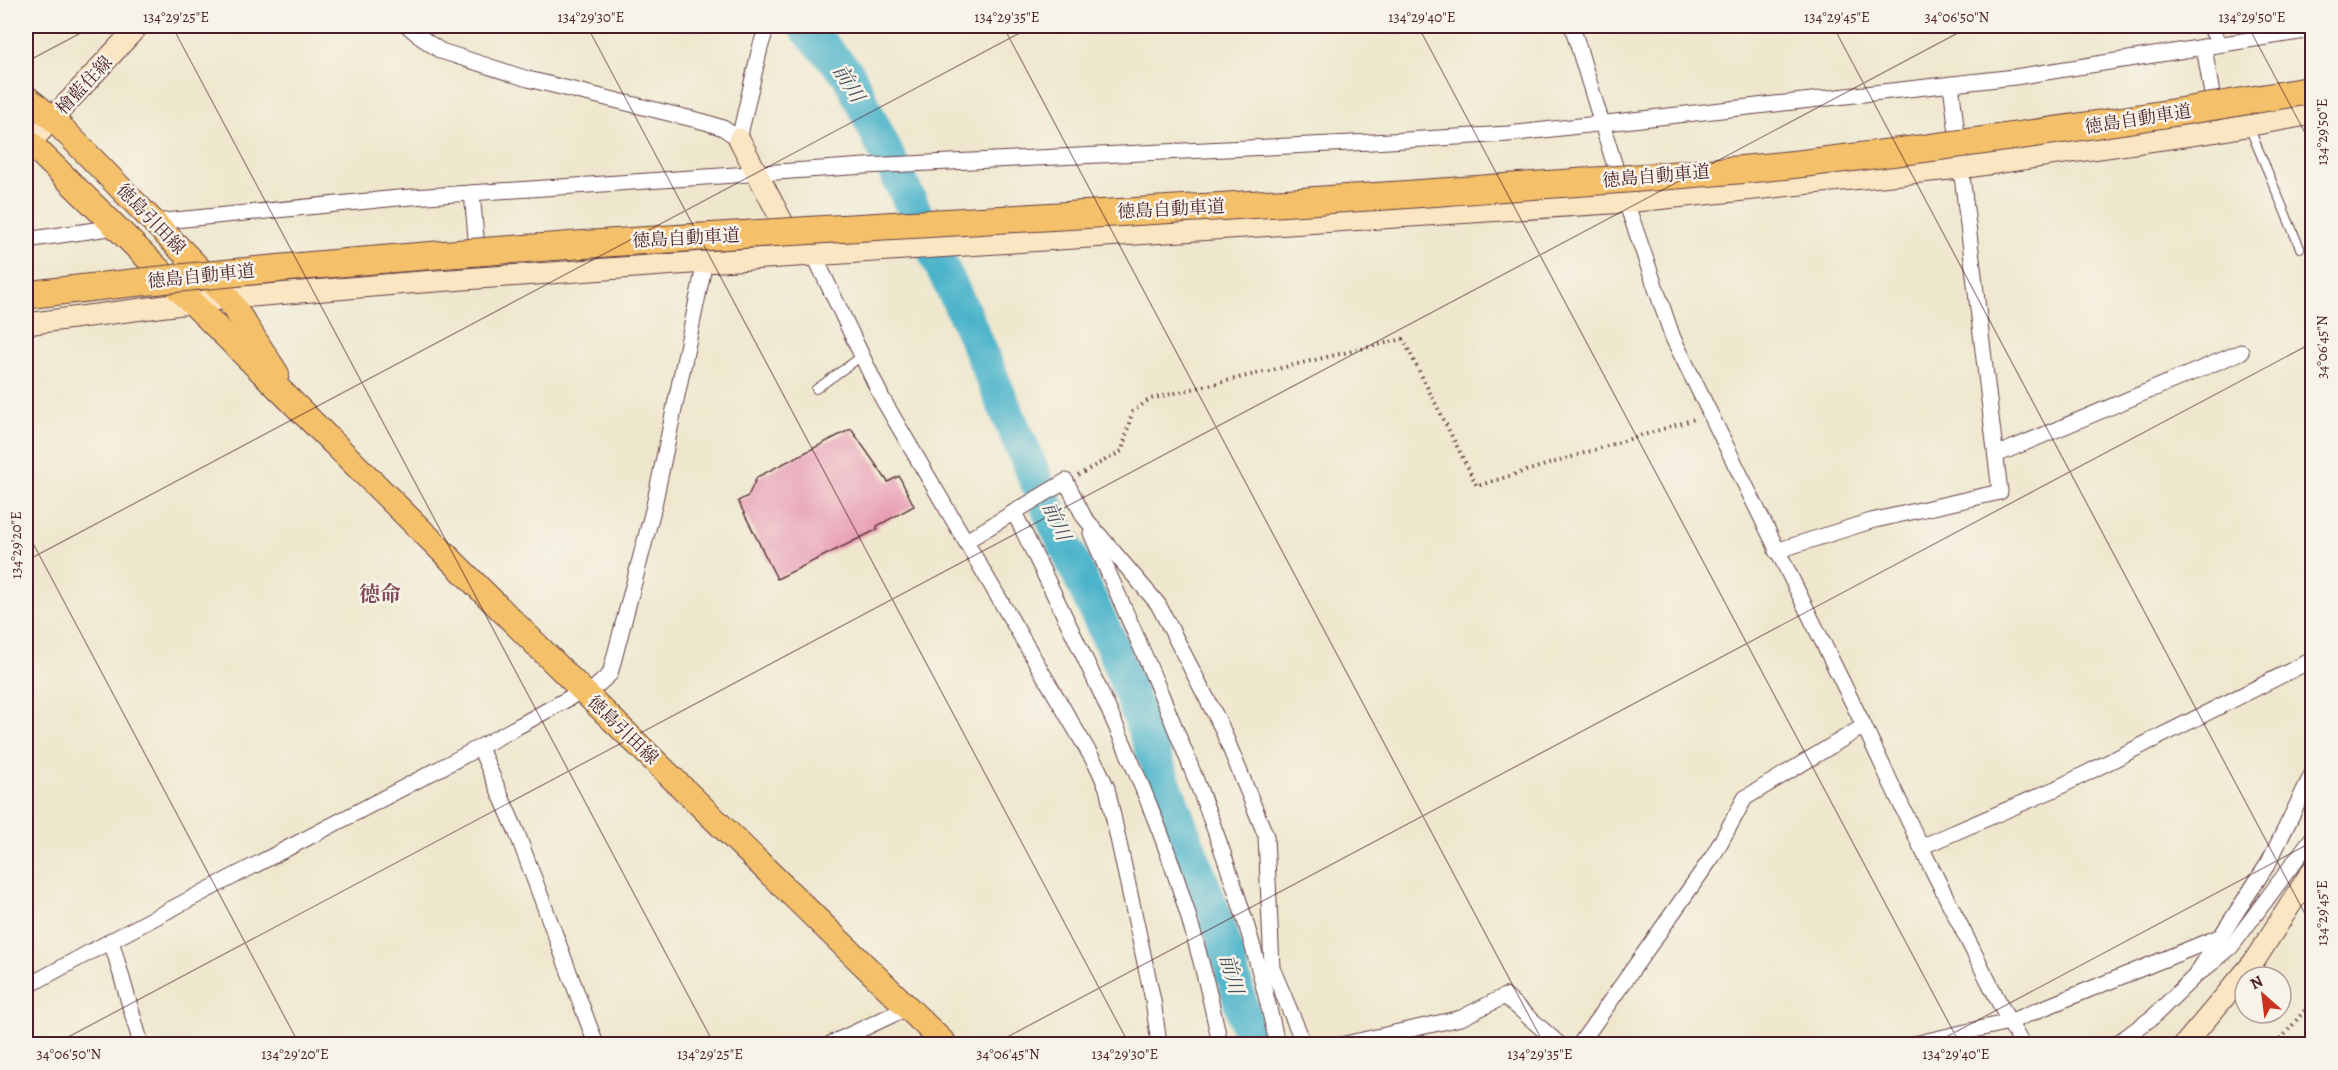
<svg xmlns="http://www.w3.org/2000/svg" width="2338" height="1070" font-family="Alegreya,'Noto Serif JP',serif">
<rect width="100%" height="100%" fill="#f7f3e8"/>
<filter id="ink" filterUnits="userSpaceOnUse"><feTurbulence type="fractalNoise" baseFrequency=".0167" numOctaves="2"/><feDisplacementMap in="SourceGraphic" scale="12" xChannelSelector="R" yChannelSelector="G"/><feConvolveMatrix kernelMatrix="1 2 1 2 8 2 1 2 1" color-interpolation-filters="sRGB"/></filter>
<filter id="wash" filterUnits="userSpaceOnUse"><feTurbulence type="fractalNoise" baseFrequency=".008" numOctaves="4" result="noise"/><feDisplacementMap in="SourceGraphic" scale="24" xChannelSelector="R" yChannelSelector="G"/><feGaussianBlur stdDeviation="1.35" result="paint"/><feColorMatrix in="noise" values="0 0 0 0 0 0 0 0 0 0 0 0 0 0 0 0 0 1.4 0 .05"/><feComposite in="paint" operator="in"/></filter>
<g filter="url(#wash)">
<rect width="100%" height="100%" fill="#efe7cd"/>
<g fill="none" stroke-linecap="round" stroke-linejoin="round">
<path stroke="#4cb4ca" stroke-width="34" d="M804 26 848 74 965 315 1054 522 1113 648 1220 929 1252 1044"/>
</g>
<g id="blocks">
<path fill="#e89eb4" d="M851 429 888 482 899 476 914 506 877 526 878 529 777 579 738 501 748 496 757 477Z"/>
</g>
</g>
<g filter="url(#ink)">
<use href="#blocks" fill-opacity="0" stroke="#633d43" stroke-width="1.5"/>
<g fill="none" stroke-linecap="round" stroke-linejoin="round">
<g stroke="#633d43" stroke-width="10">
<g id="lane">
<path d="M2249 127 2300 248"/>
<path d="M816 389 862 356"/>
</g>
</g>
<g stroke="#633d43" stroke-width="17">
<g id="street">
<path d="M408 26 423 39 441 51 528 79 705 122 723 128 739 139 760 48 767 26"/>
<path d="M1572 26 1626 202 1673 338 1864 726 1921 847 2009 1022 2022 1044"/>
<path d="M2210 26 2219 44"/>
<path d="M2204 47 2215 112"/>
<path d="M472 193 478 259"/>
<path d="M155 222 398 198 865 166 1372 142 1508 134 2015 77 2312 30"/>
<path d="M26 240 116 227"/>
<path d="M814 255 882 398 1098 768 1107 788 1153 1000 1159 1044"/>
<path d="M1996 455 2241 352"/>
<path d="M1014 512C1062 611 1111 708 1151 809 1182 885 1204 965 1220 1044"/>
<path d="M1091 533C1164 700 1240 865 1277 1044"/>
<path d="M966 541 1066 481 1084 517 1158 604 1221 726 1266 836 1272 968 1304 1044"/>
<path d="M1776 551 1871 521 2000 492 1951 84"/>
<path d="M587 695 610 674 653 510 705 262"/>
<path d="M480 748 517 833 596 1044"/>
<path d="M1921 847 2055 789 2312 660"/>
<path d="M111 940 141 1044"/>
<path d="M2202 971 2231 947 2312 838"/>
<path d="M26 987C206 887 392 798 571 697L581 689"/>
<path d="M830 1044 907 1008"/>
<path d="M1345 1044 1461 1018 1505 996 1559 1044"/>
<path d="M1580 1044 1713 856 1745 798 1864 726"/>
<path d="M1914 1044 2009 1022 2219 937"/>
<path d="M2116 1044 2153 1017 2195 976 2269 862 2312 774"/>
</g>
</g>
<g stroke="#633d43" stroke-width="23">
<g id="secondary">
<path d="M739 139 793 242"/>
<path d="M30 143 138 26"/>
<path d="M26 324 228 298 408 283 705 262 1626 202 1960 168 2218 131 2312 114"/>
<path d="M2185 1044 2253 963 2312 871"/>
</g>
</g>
<g stroke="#633d43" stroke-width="26">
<g id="primary">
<path d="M26 97 53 119 228 298 277 374"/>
<path d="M26 139 116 227 581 689 945 1044"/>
</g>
</g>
<g stroke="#633d43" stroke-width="4" stroke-dasharray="1.5 4.5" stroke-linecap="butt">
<path d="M1078 475 1122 451 1132 412 1150 399 1403 339 1477 486 1695 419"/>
<path d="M2277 1044 2304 1011 2312 995"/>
</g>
<use href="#lane" stroke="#fff" stroke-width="8"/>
<use href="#street" stroke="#fff" stroke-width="15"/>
<use href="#secondary" stroke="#fbe6c3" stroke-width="21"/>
<use href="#primary" stroke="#f4c16a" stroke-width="24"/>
<g stroke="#633d43" stroke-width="29" stroke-linecap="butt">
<path id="highway-bridge" d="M26 295C496 238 970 226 1442 192 1560 183 1680 177 1798 164 1970 144 2142 119 2312 90"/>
</g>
<use href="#highway-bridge" stroke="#f4c16a" stroke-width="27"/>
</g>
</g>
<path fill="none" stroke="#4a1f2b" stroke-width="1.5" stroke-opacity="0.45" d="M172 26 714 1044M587 26 1129 1044M1003 26 1544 1044M1418 26 1960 1044M1833 26 2312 927M2248 26 2312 146M26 62 94 26M26 530 299 1044M26 561 1033 26M55 1044 1971 26M994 1044 2312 343M1933 1044 2312 842"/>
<g text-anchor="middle" stroke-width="5" stroke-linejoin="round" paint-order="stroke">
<g font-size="18" fill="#4a1f2b" stroke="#f7f3e8">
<text transform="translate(84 85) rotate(-47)" y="6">檜藍住線</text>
<text transform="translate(2138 119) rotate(-9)" y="6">徳島自動車道</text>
<text transform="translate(1656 176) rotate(-5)" y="6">徳島自動車道</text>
<text transform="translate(1171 209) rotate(-3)" y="6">徳島自動車道</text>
<text transform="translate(151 219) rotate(46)" y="6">徳島引田線</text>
<text transform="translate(686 238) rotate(-3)" y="6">徳島自動車道</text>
<text transform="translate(201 276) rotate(-6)" y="6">徳島自動車道</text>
<text transform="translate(623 730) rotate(44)" y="6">徳島引田線</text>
</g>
<g font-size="20" font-style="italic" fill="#4b5363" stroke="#f7f3e8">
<text transform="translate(849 83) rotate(58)" y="7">前川</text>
<text transform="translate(1057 521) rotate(66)" y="7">前川</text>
<text transform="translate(1232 974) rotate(75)" y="7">前川</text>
</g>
<g font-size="21" font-weight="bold" fill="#814b5b" stroke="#f7f3e8">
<text x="380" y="601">徳命</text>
</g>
</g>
<rect width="2338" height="1070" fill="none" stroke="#f7f3e8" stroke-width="66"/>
<g transform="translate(2263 995) rotate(332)"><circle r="28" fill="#f7f3e8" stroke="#b29e9c" stroke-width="1.5"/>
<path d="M0-4.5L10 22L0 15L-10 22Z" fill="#c8321e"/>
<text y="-9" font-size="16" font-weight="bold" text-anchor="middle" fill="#4a1f2b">N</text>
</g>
<rect x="33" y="33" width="2272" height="1004" fill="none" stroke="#4a1f2b" stroke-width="2"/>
<g font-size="15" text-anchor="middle" fill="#4a1f2b">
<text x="176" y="22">134°29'25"E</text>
<text x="591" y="22">134°29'30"E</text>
<text x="1007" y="22">134°29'35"E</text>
<text x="1422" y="22">134°29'40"E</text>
<text x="1837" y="22">134°29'45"E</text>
<text x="1957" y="22">34°06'50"N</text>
<text x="2252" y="22">134°29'50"E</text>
<text transform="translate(2322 132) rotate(-90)" y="5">134°29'50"E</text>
<text transform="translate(2322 347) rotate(-90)" y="5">34°06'45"N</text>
<text transform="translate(16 545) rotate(-90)" y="5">134°29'20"E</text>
<text transform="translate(2322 913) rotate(-90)" y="5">134°29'45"E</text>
<text x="69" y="1059">34°06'50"N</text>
<text x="295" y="1059">134°29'20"E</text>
<text x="710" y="1059">134°29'25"E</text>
<text x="1008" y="1059">34°06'45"N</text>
<text x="1125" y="1059">134°29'30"E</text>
<text x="1540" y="1059">134°29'35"E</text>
<text x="1956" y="1059">134°29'40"E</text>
</g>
</svg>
